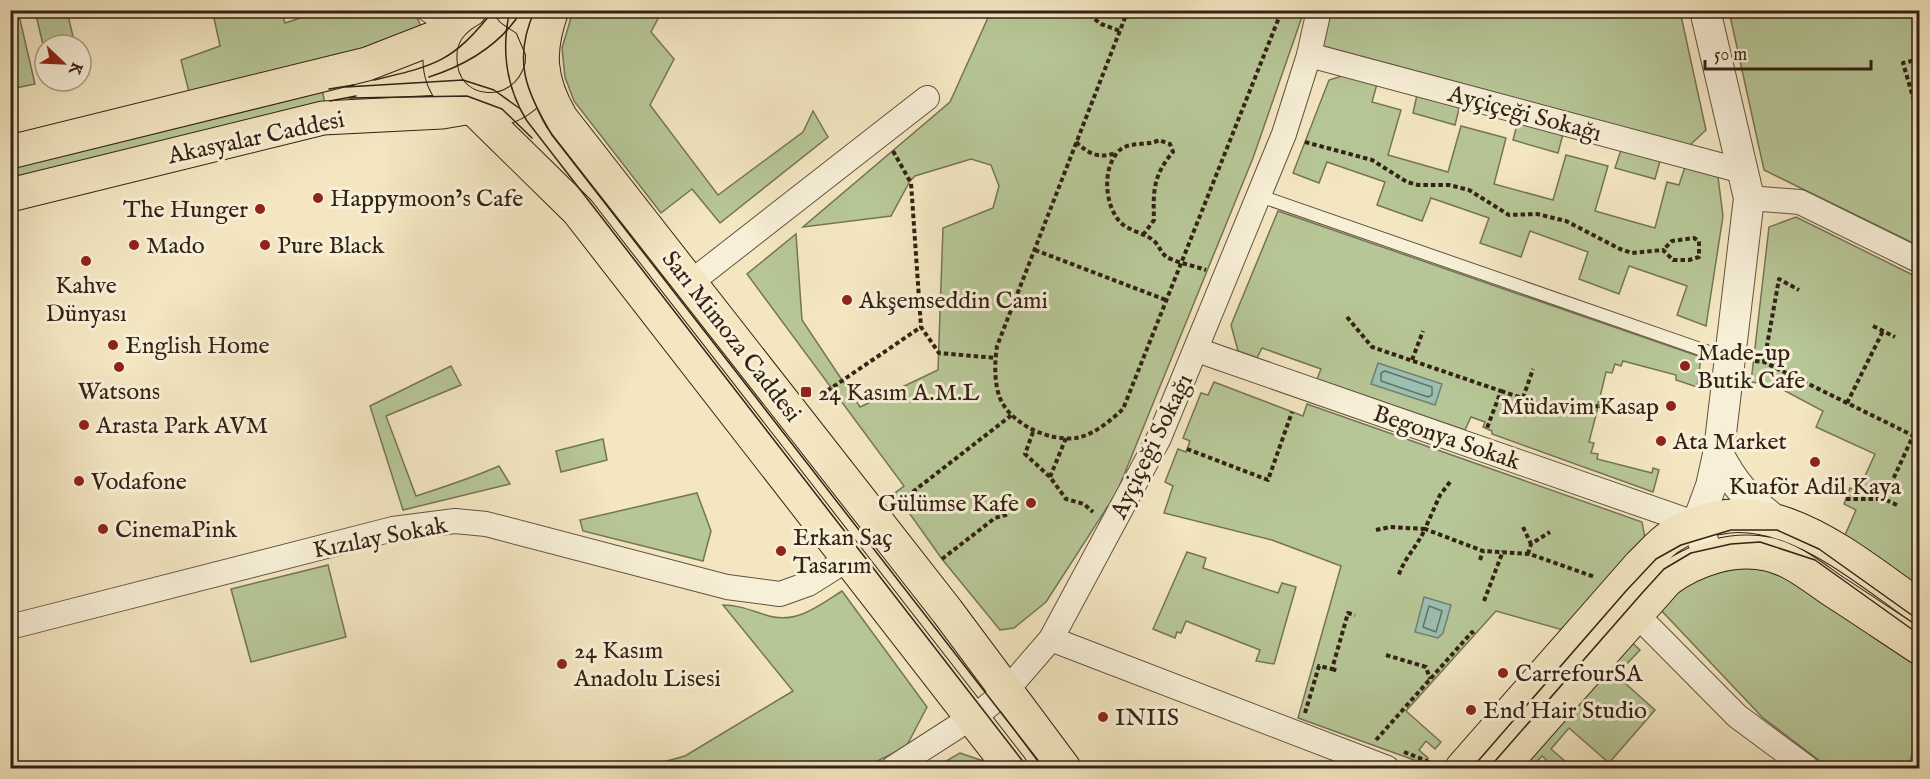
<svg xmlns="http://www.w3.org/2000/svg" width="1930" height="779" font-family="'IM FELL English',serif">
<rect width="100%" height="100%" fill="#f3e6c1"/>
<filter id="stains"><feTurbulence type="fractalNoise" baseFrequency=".00333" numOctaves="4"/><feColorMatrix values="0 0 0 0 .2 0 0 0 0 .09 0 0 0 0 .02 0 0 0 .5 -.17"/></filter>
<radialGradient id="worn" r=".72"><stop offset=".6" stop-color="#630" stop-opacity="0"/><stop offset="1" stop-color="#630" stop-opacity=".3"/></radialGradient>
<g fill="#b7c696" stroke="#757456" stroke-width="1.5">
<path d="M10 11H18L35 84 11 89Z"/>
<path d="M35 11H67L75 45H45V53Z"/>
<path d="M234 11H281L285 23 316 13 315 11H408C419 17 421 23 421 36L189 92 181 60 220 46 214 18Z"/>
<path d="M573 11H662L651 32 674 59 650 105 718 195 803 132 813 111 828 137 720 223 692 189 661 213 574 101 565 77 562 48Z"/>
<path d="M991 11H1304L1253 158 1117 492 1046 602 1014 628 1000 630 942 559 895 493 904 486 747 274 796 234 802 320 860 407 938 370 943 228 993 208 999 186 991 165 971 159 915 176 910 181 891 216 803 227 950 102Z"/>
<path d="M1331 11H1680L1706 130 1690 145 1323 46Z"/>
<path d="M1729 11H1919V246L1764 170Z"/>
<path d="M1345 75 1377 84 1372 102 1401 110 1388 155 1448 172 1461 126 1506 138 1494 184 1553 200 1566 155 1608 166 1595 211 1655 228 1667 182 1679 185 1685 167 1718 177 1723 216 1706 326 1677 315 1687 286 1629 266 1619 294 1579 279 1588 252 1530 231 1521 257 1480 243 1489 218 1431 198 1422 221 1377 205 1385 182 1327 162 1319 183 1293 173 1329 80Z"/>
<path d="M321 84 326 109 11 180 10 159Z"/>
<path d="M1417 95 1460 105 1455 125 1413 113Z"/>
<path d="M1518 121 1563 134 1558 153 1513 140Z"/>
<path d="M1621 150 1660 161 1655 179 1615 168Z"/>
<path d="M1278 211 1701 357 1697 387 1676 380V375L1623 361 1621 366 1615 364 1612 373 1606 372 1598 405 1621 413 1598 407 1589 442 1594 443 1591 453 1598 454 1597 459 1652 473 1653 468 1659 470 1653 492 1492 434V431L1483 427 1485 422 1471 417 1465 430 1317 379 1321 369 1262 348 1257 358 1238 351 1231 325Z"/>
<path d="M1796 217 1919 278V596L1841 544 1856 510 1844 504 1850 488 1858 491 1875 454 1816 427 1823 411 1774 385 1751 382 1769 227Z"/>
<path d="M451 366 461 385 386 416 416 496C444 487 472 478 499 466L510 484 403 510 370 406Z"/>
<path d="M1214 382 1303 416 1307 404 1642 522 1647 548 1570 632 1496 611 1406 711 1441 742 1435 749 1426 741 1419 750 1428 758 1425 764 1298 718 1341 566 1272 540 1164 513 1173 486 1165 482 1178 449 1186 452 1190 441 1183 438 1201 393 1208 395Z"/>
<path d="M603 439 607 460 561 472 556 451Z"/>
<path d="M697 493 711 531 703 561 583 531 580 520Z"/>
<path d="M1187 552 1206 558 1203 568 1278 593 1282 583 1296 587 1274 664 1256 661 1260 650 1186 621 1181 633 1177 632 1175 638 1153 629Z"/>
<path d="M1763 564 1919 661V719L1909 768H1829L1762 717 1659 608 1699 576Z"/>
<path d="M328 565 346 637 251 662 231 589Z"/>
<path d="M842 591 927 707 906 747 863 768H642L685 756 793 691 723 605C740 605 752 611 769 616 797 624 820 605 842 591Z"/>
<path d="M1628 639 1640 650 1616 675 1655 710 1609 763 1569 728 1551 749 1573 768H1555L1542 756 1531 768H1515Z"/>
<path d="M960 753 989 763 993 768H934Z"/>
</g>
<g fill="#9bc0b1" stroke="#718173" stroke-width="1.5">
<path d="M1378 363 1442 384 1435 405 1371 384Z"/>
<path d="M1424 597 1451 605 1443 633 1438 638 1415 632Z"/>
</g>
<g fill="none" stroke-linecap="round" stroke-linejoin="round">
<g stroke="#677163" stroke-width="1.5">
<path d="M1385 371 1432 387V395L1428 397 1381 381V373Z"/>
<path d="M1429 606 1442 611 1436 632 1423 627Z"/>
</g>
<g stroke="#635340" stroke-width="14">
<path id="service" d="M1260 196 1729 359"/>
</g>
<g stroke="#635340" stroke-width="26">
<g id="minor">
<path d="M429 10 451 25"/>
<path d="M1309 55 1742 171"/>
<path d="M1749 198 1800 202 1920 261"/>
<path d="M690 283 927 98"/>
<path d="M1197 350 1697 524"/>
<path d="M1635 613 1737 716 1807 768"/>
<path d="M10 627 393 529 455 521 486 524 727 587 780 594 808 584 848 559"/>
<path d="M1051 639 1387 768"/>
<path d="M893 768 983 710 1005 692 1051 639 1159 438 1284 134 1309 55 1319 10"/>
</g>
</g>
<g stroke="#635340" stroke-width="32">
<g id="tertiary">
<path d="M1705 10 1749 198 1719 450 1711 486 1697 524 1709 558"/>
<path d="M1718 453C1732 482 1749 501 1775 520"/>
</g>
</g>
<g stroke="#332215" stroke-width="35">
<g id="primary">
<path d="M470 10C452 20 440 34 440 55 437 121 526 130 542 66"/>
<path d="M512 10 530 22 542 50"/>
<path d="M552 10C537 51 539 80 561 118L947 611 1064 768"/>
<path d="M472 107 578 211 1011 768"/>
<path d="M10 152 367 64 444 34"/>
<path d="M10 195 323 118 442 112 472 107"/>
<path d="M1462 768 1640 565C1650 556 1659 544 1670 537 1762 477 1847 557 1920 607"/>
<path d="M1501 768 1667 580C1694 560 1732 547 1767 554 1792 559 1814 578 1835 592 1863 610 1891 629 1920 648"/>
</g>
</g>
<g stroke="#332215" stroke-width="4" stroke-dasharray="4.5 3" stroke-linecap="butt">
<path d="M1083 10 1101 24 1120 31"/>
<path d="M1128 10 997 346C995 361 994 376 998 392 1005 422 1048 442 1076 438 1094 435 1111 420 1123 409L1282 10"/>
<path d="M1920 59 1903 63 1920 121"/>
<path d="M1076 142C1089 154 1098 159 1116 153"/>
<path d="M1305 142 1372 160 1407 182 1418 185H1449L1469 190 1509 215 1537 214 1566 221 1620 249 1632 253 1663 250 1673 260H1689L1699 257V241L1694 238 1672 241 1663 250"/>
<path d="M893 151 911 183 921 327 939 353 996 358"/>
<path d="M1143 235 1154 220C1153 192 1153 175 1173 152L1170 144 1159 140C1146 147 1127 140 1117 153 1102 171 1105 205 1120 222 1130 232 1147 233 1156 243 1161 249 1162 256 1171 259 1182 264 1195 266 1206 270"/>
<path d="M1035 250 1166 300"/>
<path d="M1347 317 1372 347 1501 391 1487 428"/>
<path d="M1873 326 1895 337"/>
<path d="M1412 360 1423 331"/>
<path d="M1755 361 1764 362 1920 439"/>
<path d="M1764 362 1779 279 1799 290"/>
<path d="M1501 391 1561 411 1598 406"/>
<path d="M821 395 921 327"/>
<path d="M1523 398 1533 369"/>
<path d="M1847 403 1883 331"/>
<path d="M1033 432 1025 454 1050 477 1066 499 1084 504 1093 512"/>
<path d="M1187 449 1268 480 1292 412"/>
<path d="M1050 477 1066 438"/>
<path d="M1450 482 1440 495 1425 529 1483 551 1530 554 1595 577"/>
<path d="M1846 499H1884"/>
<path d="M901 501 1013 414"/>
<path d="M1897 505 1884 499 1913 436"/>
<path d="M1523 527 1531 544"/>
<path d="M1376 530 1390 527 1425 529C1417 547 1404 558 1398 577"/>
<path d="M1528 554 1531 544 1550 532"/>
<path d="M942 559 995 518 1009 514"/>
<path d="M1480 560 1483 551"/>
<path d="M1484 601 1503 551"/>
<path d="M1386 655 1426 667 1430 679"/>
<path d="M1332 669 1338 671"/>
<path d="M1305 713 1319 666 1332 669 1348 613 1355 615"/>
<path d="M1376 740 1472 632 1474 635"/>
<path d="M1404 752 1427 761 1434 767"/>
</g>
<use href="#service" stroke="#f7efd7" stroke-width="12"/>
<use href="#minor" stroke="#f7efd7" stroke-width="24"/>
<use href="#tertiary" stroke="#f7efd7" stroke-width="30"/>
<use href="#primary" stroke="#f3e6c1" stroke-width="33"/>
<g stroke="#332215" stroke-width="1.5">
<path d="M510 10C501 49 506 87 527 121L1028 768"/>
<path d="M535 10C512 59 526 92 552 135L1044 768"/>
<path d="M429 77C466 65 501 45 522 10"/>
<path d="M374 80C438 65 452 62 494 10"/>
<path d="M346 87 463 80 494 90 519 108"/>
<path d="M329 89 354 85"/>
<path d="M349 98 467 96 502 109 532 138"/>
<path d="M330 101 356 96"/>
<path d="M1472 768 1626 591 1656 559 1681 545 1731 530H1777L1819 549 1920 621"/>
<path d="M1489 768 1643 592 1664 569 1691 553 1731 544 1760 542 1815 560 1920 635"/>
</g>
</g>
<g fill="#8f2418" stroke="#f7efd7" stroke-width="2">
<circle cx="318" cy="198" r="6"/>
<circle cx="260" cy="209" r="6"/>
<circle cx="134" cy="245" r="6"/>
<circle cx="265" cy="245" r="6"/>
<circle cx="86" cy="261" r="6"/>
<circle cx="847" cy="300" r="6"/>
<circle cx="113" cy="345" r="6"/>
<circle cx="1685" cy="366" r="6"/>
<circle cx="119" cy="367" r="6"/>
<rect x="800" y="386" width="12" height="12" rx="3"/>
<circle cx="1671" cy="406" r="6"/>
<circle cx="84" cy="425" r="6"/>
<circle cx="1661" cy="441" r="6"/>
<circle cx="1815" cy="462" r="6"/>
<circle cx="79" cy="481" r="6"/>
<circle cx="1031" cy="503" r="6"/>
<circle cx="103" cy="529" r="6"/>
<circle cx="781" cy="551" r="6"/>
<circle cx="562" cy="664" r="6"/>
<circle cx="1503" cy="673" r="6"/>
<circle cx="1471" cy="710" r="6"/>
<circle cx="1103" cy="717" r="6"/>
</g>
<g text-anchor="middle" stroke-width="6" stroke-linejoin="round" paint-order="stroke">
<g font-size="24" fill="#332215" stroke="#f7efd7">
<text transform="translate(1525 113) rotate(15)" y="8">Ayçiçeği Sokağı</text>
<text transform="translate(256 137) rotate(-12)" y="8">Akasyalar Caddesi</text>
<text transform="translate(732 336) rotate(52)" y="8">Sarı Mimoza Caddesi</text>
<text transform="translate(1447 437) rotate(19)" y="8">Begonya Sokak</text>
<text transform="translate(1151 446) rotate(-64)" y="8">Ayçiçeği Sokağı</text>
<text transform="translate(380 537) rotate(-11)" y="8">Kızılay Sokak</text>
</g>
<g font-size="24" fill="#332215" stroke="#f7efd7" text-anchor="start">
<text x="330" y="206">Happymoon’s Cafe</text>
<text x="248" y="217" text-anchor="end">The Hunger</text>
<text x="146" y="253">Mado</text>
<text x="277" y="253">Pure Black</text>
<text x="86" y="293" text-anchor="middle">Kahve<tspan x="86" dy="28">Dünyası</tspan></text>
<text x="859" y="308">Akşemseddin Cami</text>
<text x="125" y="353">English Home</text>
<text x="1697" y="360">Made-up<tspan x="1697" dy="28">Butik Cafe</tspan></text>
<text x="119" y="399" text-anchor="middle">Watsons</text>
<text x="818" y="400">24 Kasım A.M.L</text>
<text x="1659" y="414" text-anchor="end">Müdavim Kasap</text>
<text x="96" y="433">Arasta Park AVM</text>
<text x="1673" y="449">Ata Market</text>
<text x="91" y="489">Vodafone</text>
<text x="1815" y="494" text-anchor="middle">Kuaför Adil Kaya</text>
<text x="1019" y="511" text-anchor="end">Gülümse Kafe</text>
<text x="115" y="537">CinemaPink</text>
<text x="793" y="545">Erkan Saç<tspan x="793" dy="28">Tasarım</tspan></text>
<text x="574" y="658">24 Kasım<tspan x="574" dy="28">Anadolu Lisesi</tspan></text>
<text x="1515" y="681">CarrefourSA</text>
<text x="1483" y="718">End Hair Studio</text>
<text x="1115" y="725">INIIS</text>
</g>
</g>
<rect width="1930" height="779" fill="none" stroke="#f3e6c1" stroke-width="36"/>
<rect x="12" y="12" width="1906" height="755" fill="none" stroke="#332215" stroke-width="3"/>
<rect x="18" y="18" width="1894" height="743" fill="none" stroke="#332215" stroke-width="1.5"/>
<g transform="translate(63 63) rotate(113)"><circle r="28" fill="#f7efd7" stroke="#a99d89" stroke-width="1.5"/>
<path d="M0-4.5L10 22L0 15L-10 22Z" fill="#8f2418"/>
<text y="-9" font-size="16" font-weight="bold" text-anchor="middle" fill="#332215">K</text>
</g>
<path d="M1705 60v9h166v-9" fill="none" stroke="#332215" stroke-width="3"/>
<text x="1714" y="60" font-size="18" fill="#332215" stroke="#f7efd7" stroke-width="4.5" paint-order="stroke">50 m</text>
<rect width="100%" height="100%" filter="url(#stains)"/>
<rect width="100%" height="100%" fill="url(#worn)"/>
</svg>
